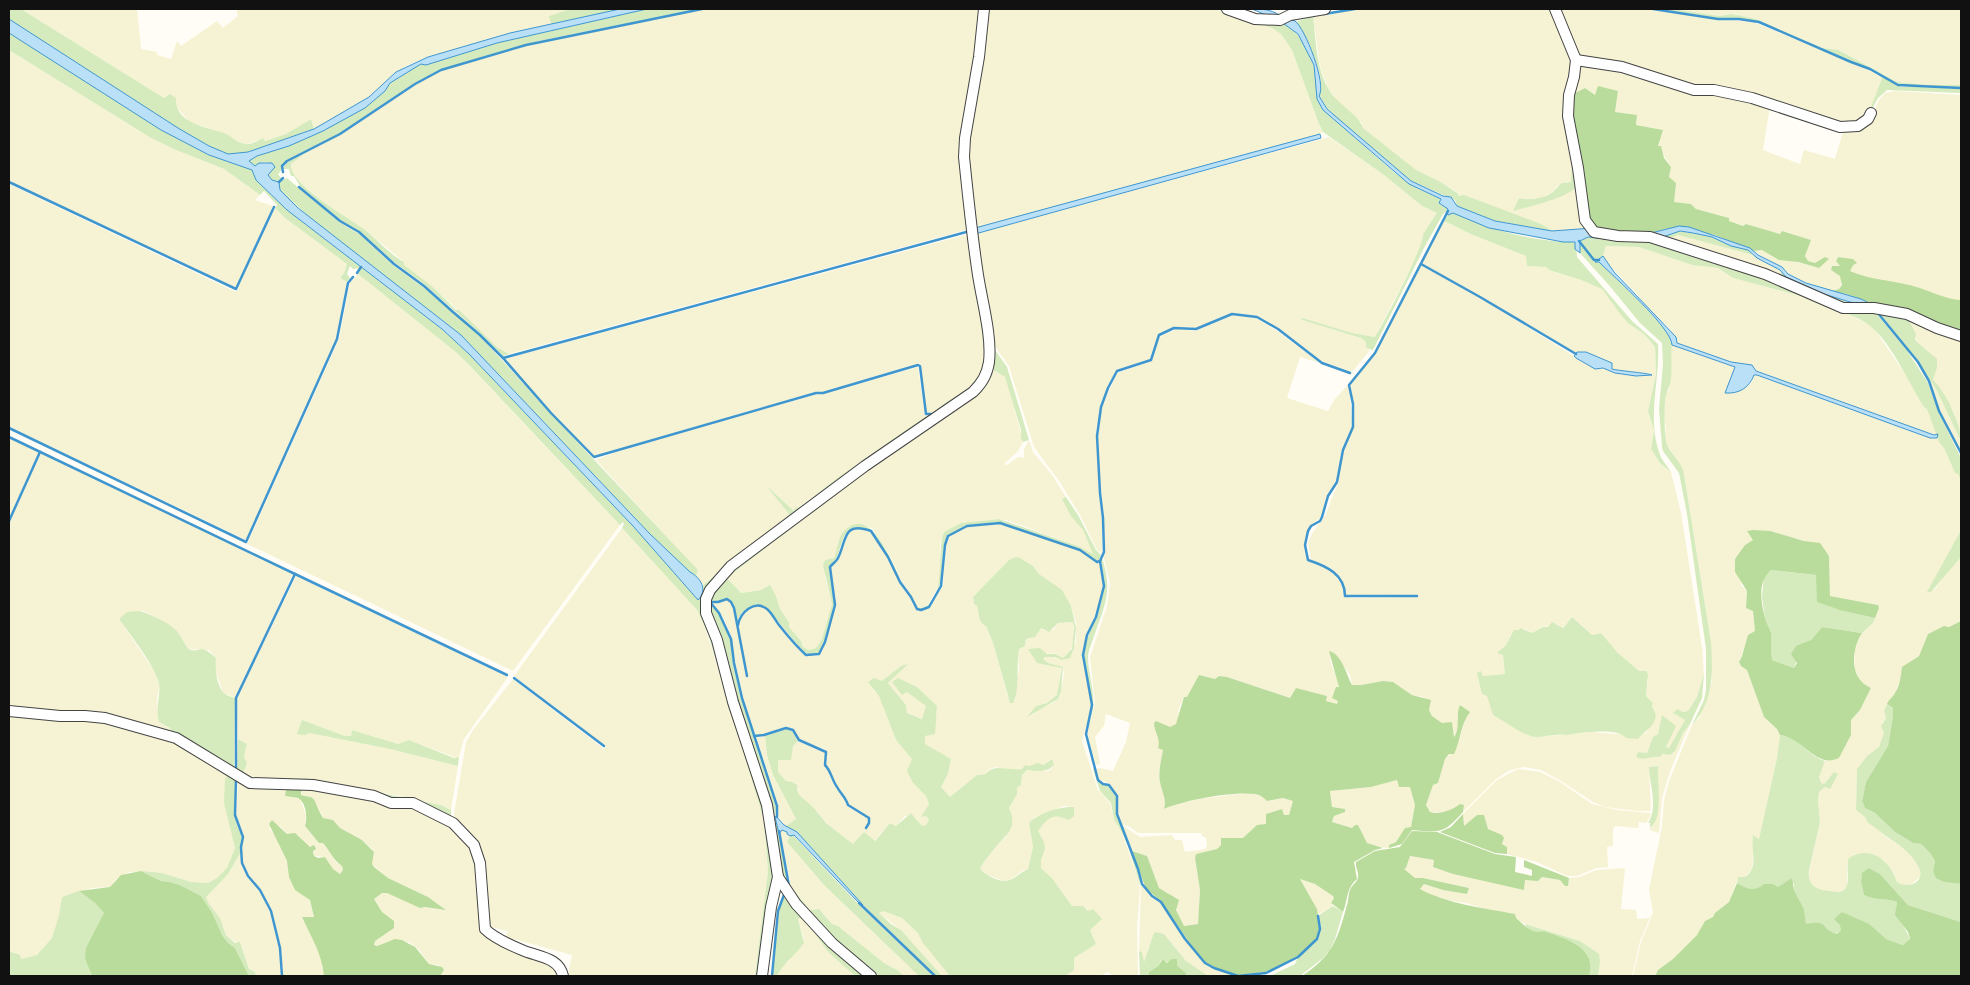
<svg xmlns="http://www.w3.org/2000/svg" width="1970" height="985" font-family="'Source Serif 4',serif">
<rect width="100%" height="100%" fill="#fffdf5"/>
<g fill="#f6f3d4" fill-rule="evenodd">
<path d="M21 9H137L141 49 157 52V55L171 59 177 41 181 46 217 21 223 28 238 16 236 9H570L550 16 551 24 510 33 428 57 408 65 396 72 369 97 314 129 311 119 286 134 265 141 263 138 248 144H242L206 127 191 123 167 97 164 98Z"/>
<path d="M704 9H982L964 138 970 229 509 354 497 347 434 288 411 272 403 265 404 262 368 232 337 213 303 186 292 173 291 164 305 153 340 135 434 73 526 46Z"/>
<path d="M987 9H1216L1272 28 1281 34 1292 50 1319 124 1323 132 1318 135 975 228 969 159 970 134Z"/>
<path d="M1359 9H1553L1574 60 1573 180 1571 182H1566L1557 186 1553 192 1543 197 1524 200 1519 198 1514 210 1535 205 1578 186 1589 228 1553 231 1541 224 1481 202 1458 197 1459 193 1439 181 1416 170 1402 161 1363 128 1362 123 1338 102 1328 88 1320 67 1313 16Z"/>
<path d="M1558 9H1646L1718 19 1753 22 1870 69 1877 75 1883 76 1878 93 1869 112 1855 126 1694 87 1579 56Z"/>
<path d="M1674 9H1961V85H1925L1897 82 1840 50 1822 48 1756 19 1731 14 1719 16Z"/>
<path d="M9 50 151 138 176 150 224 169 260 195 255 200 273 206 236 288 9 181Z"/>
<path d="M1579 63 1622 69 1770 106 1763 150 1800 164 1804 150 1835 159 1844 129 1873 113 1879 100 1885 93 1895 91 1961 95V300L1947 299 1919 288 1861 276 1850 271 1853 259 1838 257 1836 261 1841 267 1832 266 1831 270 1841 276 1843 281 1839 289 1832 291 1822 289 1788 274 1782 267 1753 251 1762 250 1789 260 1819 268 1822 260 1815 263 1808 261 1805 256 1810 240 1783 231 1780 234 1746 224 1743 226 1729 221V218L1696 209 1691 204 1673 202 1674 194 1669 177 1671 167 1658 146 1663 130 1636 125 1637 115 1615 112 1618 91 1595 95 1585 88 1571 95Z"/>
<path d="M1329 137 1384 175 1422 206 1437 213 1423 234 1424 238 1417 256 1375 337 1352 333 1302 319V320L1361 338 1366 342V348L1370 350 1352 372 1323 362 1278 329 1257 316 1244 314 1231 313 1196 328 1174 327 1158 335 1150 359 1119 369 1114 375 1102 401 1096 429 1099 494 1102 518V554L1097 550 1080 515 1059 481 1034 447 1009 366 989 338 975 234Z"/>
<path d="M9 184 236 292 275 208 285 218 347 264 344 273 340 278 347 282 336 339 246 540 9 427Z"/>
<path d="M1444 221 1473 235 1526 256 1527 260 1536 267 1539 265 1546 267 1549 270 1581 280 1602 289 1628 323 1645 335 1655 347 1656 374 1648 411 1654 430 1651 449 1660 463 1671 472 1681 513 1702 647 1704 674 1697 697 1688 711 1673 713 1685 720 1669 749 1665 747 1658 734 1653 737 1647 753 1638 752 1636 757H1659L1661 754 1670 755 1686 728 1690 724 1671 769 1662 798 1659 833 1649 830 1653 826 1658 766 1649 767 1651 811H1637L1605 807 1593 802 1561 781 1541 770 1524 767 1510 770 1496 779 1463 812 1464 805 1442 813 1430 812 1426 805 1430 792 1433 785 1438 783 1445 759 1457 747 1465 719 1457 715 1459 726 1454 737 1453 726 1442 723 1432 716 1423 697 1412 695 1393 682 1383 681 1361 685H1352L1350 675 1333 652 1330 661 1338 681 1339 701 1337 705 1326 701 1327 696 1296 689 1290 698 1227 677 1219 676 1215 679 1199 675 1187 698 1184 697 1179 708 1178 721 1176 725 1170 727H1154L1163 750 1159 771 1160 782 1166 802 1164 809 1175 804 1206 798 1248 793 1261 796 1271 801 1283 798 1293 801 1289 815H1284L1282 809 1267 814V824L1243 838H1222L1221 845 1217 849 1196 854 1195 858 1200 890 1198 924 1184 926 1180 920 1172 897 1167 892 1159 889 1147 856 1132 851 1122 825 1140 837 1172 835 1175 840H1182L1185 852 1205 849 1207 846 1206 838 1202 836 1201 833H1138L1130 827 1121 824 1118 814 1117 796 1110 784 1098 779 1096 769 1100 768 1113 771 1126 742 1130 723 1106 714 1104 726 1095 737 1100 764 1096 765 1089 742 1087 732 1095 704 1090 657 1107 606 1110 583 1103 555 1104 518 1098 459V435L1102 407 1117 373 1152 361 1158 339 1164 334 1178 329 1195 331 1233 315 1256 318 1277 331 1320 363 1300 357 1287 398 1328 411 1334 400 1348 385 1350 393 1352 427 1342 449 1337 481 1327 497 1321 517 1310 526 1307 532 1304 545 1307 560 1331 570 1343 586 1344 596 1351 598 1419 597 1345 595 1344 585 1331 568 1311 560 1308 543 1313 532 1325 516 1339 481V469L1343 450 1353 427V404L1350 385 1375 353 1421 265 1482 299 1574 356 1615 373 1636 376 1649 373 1637 374 1615 370 1612 369V363L1599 357 1586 352 1575 353 1480 296 1422 264ZM1572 617 1592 635 1601 633 1618 653 1648 679 1646 696 1653 703 1647 732 1640 736 1592 732 1536 737 1493 715 1481 671 1483 676 1505 674 1503 655 1498 653 1506 645 1511 635 1524 629 1532 633 1542 627 1557 624 1562 628Z"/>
<path d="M969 234 985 355 984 365 982 373 976 383 932 413 927 415 920 363 823 392H814L595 457 551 413 504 359Z"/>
<path d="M1678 235 1753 255 1780 270V276L1667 239Z"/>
<path d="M1606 246 1639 247 1692 265 1718 268 1733 278 1801 296 1830 309 1835 308 1868 324 1875 330 1908 378 1924 407 1927 409 1938 434 1934 435 1756 371 1752 365 1731 362 1677 343 1676 337 1667 326 1651 312 1635 292 1607 263 1603 256Z"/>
<path d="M358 274 457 353 620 525 513 671 247 544 339 339 350 283Z"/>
<path d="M1906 315 1961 338V433L1958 428 1954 412 1933 380 1937 368 1930 353 1918 343Z"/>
<path d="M1672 345 1736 367 1725 393 1747 386 1751 384 1754 375H1757L1930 438H1937L1944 448 1955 473H1958L1961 481V530L1928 591 1935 589 1950 568 1961 557V621L1949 627 1944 626 1928 634 1919 656 1912 660 1902 672V678L1897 687 1896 692 1889 701 1884 711 1886 718 1882 723 1884 732 1882 742 1876 751 1867 756 1857 769 1856 810 1865 817 1868 822 1876 827 1882 834 1907 851 1919 867 1921 876 1912 884 1902 886 1897 882 1894 873 1884 860 1847 864V886L1844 890 1839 892 1822 891 1811 885 1808 878 1820 822 1818 800 1819 792 1825 787 1830 776 1824 784 1820 783 1819 777 1825 761 1839 758 1851 735V720L1860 710 1871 688 1864 685 1860 680 1855 669 1854 651 1862 633 1873 623 1878 605 1830 596 1829 556 1811 543 1799 539 1748 532 1754 540 1745 545 1741 585 1747 591 1746 608 1753 610 1755 631 1746 643 1739 662 1741 666 1747 669 1764 717 1777 729 1780 735 1777 758 1759 839 1753 836 1752 840 1754 851 1752 869 1745 877 1738 878 1729 902 1715 913 1713 917 1709 919 1697 935 1673 959 1658 970 1655 976H1633L1641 942 1653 913 1649 889 1662 827 1664 800 1669 781 1692 725 1699 718 1712 682 1711 642 1684 474 1667 444 1665 437 1666 428 1664 414 1666 393 1669 390Z"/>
<path d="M918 367 925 416 930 415 856 465 794 511 770 488 789 514 788 516 784 522 703 585 696 576 697 570 596 460 616 452 715 423 818 394H823Z"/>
<path d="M993 370 1005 377 1008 384 1023 442 1018 451 1004 464 1007 465 1018 457 1024 458V449L1029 440 1033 452 1052 475 1066 497 1063 499 1083 530 1094 555 1078 546 1006 520 999 519 961 523 944 532 940 544V583L928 605 921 608 918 607 902 581 890 556 872 528 859 524 847 528 834 558 830 560 827 559 825 577 832 604 822 639 816 648 809 650 803 647 801 641 789 627V622L780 609 776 596 770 586 761 590 741 593 727 578 834 495 979 392 986 385Z"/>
<path d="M1930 381 1937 391 1961 441V451L1939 410Z"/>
<path d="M9 437 39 452 9 518Z"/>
<path d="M41 453 293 574 235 698 224 693 222 690 215 669 216 658 209 650 188 649 178 632 152 615 143 611 134 612 119 619 155 672 160 685 157 698 158 718 159 722 170 728 173 735 150 729 29 711 9 706V524Z"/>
<path d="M1000 524 1081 551 1095 561 1100 562 1104 587 1103 593 1095 616 1086 635 1083 655 1092 705 1082 741 1098 790 1110 803 1114 820 1119 827 1127 847 1138 879 1140 888 1137 926 1138 976H1114L1107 972 1101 976H1065L1074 970V958L1096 944 1090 930 1088 911 1083 906H1072L1052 878 1041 868 1040 860 1045 849 1038 831 1046 819 1055 816 1063 817 1074 807 1064 806 1035 817 1029 823 1033 847 1028 869 1022 871 1009 881H1004L987 875 980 868 995 847 1006 837 1011 813 1009 808 1015 798 1017 788 1021 785 1022 775 1027 770 1047 771 1051 769 1054 765 1051 759 1043 765 1020 769 1012 770 996 767 988 770 986 774 977 775 972 779 950 797 941 787 948 774 951 760 925 744V735L936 720 937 706 917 687 898 678 902 695 907 691 926 706 923 719 907 713 906 705 888 683 902 669 901 666 873 690 879 695 896 740 912 759 913 783 926 796 929 804 922 816H926L929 820 926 825 922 827 915 817 905 816 896 826 890 823 874 841 853 844 826 823 814 808 797 794 799 789 792 782 786 781 778 772V760L792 750 793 746 798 741 815 749 822 750 825 752V765L835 787 843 795 847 806 853 810 862 813 848 805 847 799 836 786 826 764V751L823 748 814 747 799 740 793 730 786 727 764 735H755L744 700 735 662 731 635 723 617 712 603H718L727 599 731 602 734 608 743 661 747 677 738 625 741 616 752 607H764L768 610 777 624 805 655 817 656 822 652 836 605 830 569 838 560 845 538 851 530 856 528 871 532 888 558 900 582 911 597 916 609 921 611 930 607 943 585 946 544 952 534 968 526ZM1020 558 1033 566 1039 574 1063 593 1071 606 1076 623V641L1071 655 1064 660 1051 656 1045 657 1043 659 1048 663 1063 667 1064 675 1060 696 1053 703 1039 709 1032 715 1036 706 1047 703 1057 695 1062 667 1041 663 1046 653 1055 654 1063 658 1070 652 1074 640 1073 622 1058 623 1053 630 1045 631 1041 628 1035 637 1026 639 1025 646 1019 649 1018 655 1019 671 1017 677 1015 701 1008 698 993 643 977 606 974 604 973 597 1009 560Z"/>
<path d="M622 528 698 611 703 621 755 786 764 820 768 871 755 976H568L572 955 506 937 507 931 486 926 484 865 456 821 454 814 466 742 473 730 513 679 604 749 606 747 514 676Z"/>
<path d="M296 576 508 677 464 739 459 757 457 758 409 740 398 744 352 730 351 736H345L302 720 298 734 309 733 390 749 458 766 451 810 441 805 395 795 306 778 256 780 243 774 247 763 244 757 247 744 238 739 237 698Z"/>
<path d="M9 712 85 717 176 739 230 773 224 803 235 848 227 869 217 878 208 883 191 882 162 873 129 872 116 879 110 887 92 888 62 897 59 915 52 938 37 955 21 959 14 952 9 951Z"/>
<path d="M765 736 767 755 773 775 796 819 786 826 778 817V805L756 737Z"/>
<path d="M1518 769 1540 772 1560 782 1592 804 1617 810 1651 813 1650 817 1646 823 1639 822 1638 828 1615 826 1613 829V846L1607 847 1608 867 1596 868 1577 876H1567L1537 862 1507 854V847L1502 844 1504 838 1502 835 1491 832 1477 815 1464 826 1463 814 1497 780Z"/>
<path d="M237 777 287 788 286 796 300 799 306 815 305 826 319 843H323L326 847 336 862 342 866 343 870 340 874 333 869 325 857 314 856V849L307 845 298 835 287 834 280 826 269 828 275 835 301 893 310 900 314 918H302L316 942 324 966V976H283L281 948 272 911 261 889 249 876 243 862 242 847 244 837 236 815 238 785Z"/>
<path d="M1397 780 1410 786 1415 805 1411 827 1398 838 1396 842 1389 845V848L1373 846 1367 843 1352 828 1332 822 1334 816 1345 812V809L1332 807 1330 791 1371 787Z"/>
<path d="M303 789 413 804 445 819 472 846 479 863 483 929 543 958 562 976H440L444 970 438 965 429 964 419 950 409 942 390 941 376 946 374 945 375 941 394 927 393 921 382 912 374 899 382 893H387L408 901 420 908 425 907 445 909 428 897 388 878 374 866 372 864 374 853 372 849 362 840 340 828 333 820 323 818 322 814 305 796 301 795Z"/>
<path d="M782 830 787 832V834L790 836 787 842 825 886 919 976H904L897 970 884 963 838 926 832 924 819 909 810 910 790 886V880L780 833Z"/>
<path d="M241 852V863L247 877 260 891 270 912 279 948 281 976H256L255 972 249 969 242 947 226 935 220 918 207 902 206 897 228 874Z"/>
<path d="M1410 856 1434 860 1433 867 1453 874 1524 889 1525 880 1541 877 1560 880 1568 886 1569 878 1579 877 1597 870 1625 868 1621 909 1636 910 1637 919 1649 918 1652 913 1640 941 1632 976H1598L1599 970 1593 951 1580 941 1525 924 1516 918 1466 903 1441 899 1419 889 1424 884 1443 890 1467 894 1469 888 1423 878H1415L1403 869 1406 868Z"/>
<path d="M1300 879 1315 884 1333 896 1334 898 1331 903 1333 906 1317 915V909Z"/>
<path d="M1141 884 1152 897 1161 903 1201 960 1214 969 1235 976H1208L1198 971 1186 961 1164 934 1156 932 1154 933 1151 945 1148 948 1146 960 1143 962 1142 952 1139 951Z"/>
<path d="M883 911 902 918 918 933 950 976H942L901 930 879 913Z"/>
<path d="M803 917 828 952 855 976H777L783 964 788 962 804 939 798 919Z"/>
</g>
<g fill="#d5ebbd">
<path d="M9 9H21L164 98 170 94 176 98C174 123 207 127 224 133 231 136 237 143 245 144 251 145 258 140 263 138L265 141 286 134 311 119 314 129 248 152 228 154 209 146 178 128 9 19Z"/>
<path d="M570 9H620L551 24 549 16Z"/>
<path d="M647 9H699L539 41 441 69 413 84 339 134 287 160C282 164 283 170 278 174L281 178 280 181 287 178 339 222 359 234 394 266 424 288 480 336 550 413 698 570 696 576 690 572 650 534 461 335 310 218 280 190 268 175 270 172 266 162 259 163 255 166 249 161 257 156 289 146 385 91 390 83 421 64 426 65 497 43Z"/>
<path d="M1216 9C1225 9 1231 13 1238 15 1271 22 1288 13 1306 48 1309 55 1313 62 1315 69 1318 84 1316 96 1323 110L1395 173 1418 189 1441 199 1448 209 1443 214 1424 248 1373 350 1366 348V342L1361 338 1302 320V318L1352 333 1375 337C1383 324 1425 245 1423 234L1437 213 1422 206 1384 175 1323 132 1319 124 1292 50 1281 34 1272 28Z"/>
<path d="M1660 9H1674L1719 16 1731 14 1742 16 1756 19 1822 48 1839 50 1897 82 1925 85H1961V87L1899 85 1870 68 1850 62 1759 22 1738 18H1718Z"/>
<path d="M1313 16C1316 40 1316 67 1328 88 1335 103 1360 115 1363 128L1416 170 1439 181 1459 194 1458 196 1464 195 1541 224 1553 231 1495 221 1457 206 1455 200 1411 181 1336 117 1327 108 1319 95C1320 91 1322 88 1321 84 1321 69 1305 31 1295 22Z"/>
<path d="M9 33 161 130 209 155 252 170 256 180 287 210 442 329 469 354 633 526 698 600 701 597 703 585 784 522 789 514 766 485 794 511 795 508 801 507 836 479 925 417 932 415C953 390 980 397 985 355L969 234 987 356 980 382 728 569 701 602 764 806 773 873 758 976H755L768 871 764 820 708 634 698 611 622 528 624 524 623 522 620 525 469 365 457 353 358 274 361 268 353 269 350 266 347 274 350 278 347 282 340 278 344 273 347 264 285 218 275 208 277 205 264 191 260 195 224 169 176 150 151 138 9 50Z"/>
<path d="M1883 76 1901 87H1955L1961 88V93L1887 90 1878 98 1870 113 1869 112Z"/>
<path d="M305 153 291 164C289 186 352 219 369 233 380 243 391 255 404 262V265L434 288 456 310H459L497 347 509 354 503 356 481 334 424 284 394 262 359 231 340 220 300 186 294 176H291L289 169H283C286 160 298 157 305 153Z"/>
<path d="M1572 162 1578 186C1565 199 1531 206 1513 211L1519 198C1527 201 1546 198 1553 192 1556 189 1558 186 1562 183L1571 182Z"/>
<path d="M1453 213C1488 229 1536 243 1576 242L1577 257 1632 321 1658 344C1660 380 1647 417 1659 452 1661 460 1667 465 1671 472L1660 463 1651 449 1654 430 1648 411 1656 374 1655 347 1645 335 1628 323 1621 315 1602 289 1581 280 1549 270 1546 267 1527 266 1526 256 1473 235 1444 221 1448 215Z"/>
<path d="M1675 231 1693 233 1712 237 1731 246 1748 250 1753 255 1678 235 1668 239 1780 276 1781 271C1788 281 1835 298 1849 302 1854 303 1860 303 1865 304L1849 308 1660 238Z"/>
<path d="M1588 237 1622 241 1650 239 1806 293 1874 311 1906 349 1928 383 1938 411 1961 458V481L1958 474 1955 473 1944 448 1939 442 1927 409 1924 407C1910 385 1891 342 1870 326 1861 318 1847 314 1835 309H1830L1801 296 1733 278 1718 268 1692 265 1639 247 1606 246 1603 256 1596 262H1599L1639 301 1670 335 1672 342C1671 355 1672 367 1671 380 1670 386 1667 390 1666 395 1664 402 1664 438 1667 444 1671 455 1682 462 1684 474L1711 642C1713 671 1714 702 1692 725L1704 700 1706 690V649L1687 514 1679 473 1663 451 1662 447 1659 409 1663 364 1662 343 1640 323 1608 284 1580 253V241Z"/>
<path d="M1877 310 1906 315 1916 334 1915 339 1918 343 1937 359V368L1933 380C1946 392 1961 424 1961 441L1937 391 1918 361Z"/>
<path d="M990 343 1007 367 1029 440 1023 442 1021 438V430L1005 377 993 370 986 385 979 392 834 495 727 578 741 593 761 590 770 585 776 596 780 609 789 622V627L801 641 803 647 809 650 816 648 822 639 832 604 823 565 825 560 834 558C838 549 838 536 845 530 872 504 892 565 902 581 907 590 913 598 918 607L921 608C948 603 936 550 944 532L961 523 999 519 1078 546 1093 554 1083 530 1071 516 1062 499 1066 497 1078 515 1096 550 1101 555 1099 560 1097 561 1080 549 1000 522 966 525 947 536C938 563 948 582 928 607L926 609C923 609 920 610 918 608 915 605 913 598 910 594 896 573 884 552 871 530L854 527 844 536 837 557 829 568 833 590 834 605 823 647 820 653C813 656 807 655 802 650L766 607C752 603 741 609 737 622 734 612 736 604 727 598L717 602 709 600 723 579 772 539 976 392Z"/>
<path d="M1961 530V557L1931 592H1927Z"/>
<path d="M1016 557 1020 558 1033 566 1039 574 1062 590 1071 606 1076 628 1074 648 1070 658 1062 660 1055 657H1045L1043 659 1048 663 1063 667 1061 692 1058 699 1027 717 1036 706 1047 703 1057 695 1062 668 1037 663 1028 649 1040 648 1047 654H1055L1063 658 1072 649 1074 628 1073 622 1058 623 1049 632 1041 628 1035 637 1026 639 1025 646 1019 649C1016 664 1020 691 1013 703H1010L993 643 986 626C977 622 980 614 977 606L974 604 973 597 1009 560Z"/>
<path d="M1102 558C1113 591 1105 605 1094 636 1092 643 1088 650 1088 658 1088 675 1099 704 1090 718 1097 697 1083 675 1084 654 1085 643 1089 634 1093 624 1103 601 1107 586 1101 561Z"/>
<path d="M1771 570 1816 575 1818 591 1843 611 1875 618 1873 623 1862 633 1822 627 1811 640 1803 644 1794 668 1772 660 1771 632 1765 619 1762 597 1764 576Z"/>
<path d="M710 603 719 614 731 639 733 663 741 698 776 807 775 817 789 880 787 885 781 878 769 804 709 613Z"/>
<path d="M138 611C147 612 171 624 177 631 181 636 184 643 188 649 202 654 198 641 216 658 215 668 216 685 224 693 227 696 232 697 235 698L234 771 173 735 170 728 159 722C155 708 161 695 159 683 154 664 131 636 119 619L127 612Z"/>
<path d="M1572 617 1592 635 1601 633 1618 653 1639 671H1646L1648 674 1646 696 1653 703 1652 707C1663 722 1646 729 1638 739L1626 738C1617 727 1580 733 1567 735 1556 733 1546 737 1535 737 1524 736 1504 721 1493 715L1487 696 1482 694 1477 673 1481 671 1483 676 1505 674 1503 655 1497 653 1506 645 1514 630H1519L1520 628 1532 633 1543 627H1548L1552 622 1563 628Z"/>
<path d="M908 664 888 683 906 705 907 713 922 719 926 706 907 692 902 695 892 682 898 678 917 687 937 706 935 734 925 736V744L951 759 948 774 941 787 950 797 977 775 986 774C993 763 1009 771 1022 769L1025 765 1029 766 1038 763 1043 765 1052 759 1054 765C1047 773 1037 771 1027 770L1022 775 1021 785 1017 788V794L1009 808C1019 829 1005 835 994 849 989 855 984 862 980 868 984 875 1002 884 1010 880 1017 877 1021 872 1028 869L1033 847 1029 823C1037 813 1062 806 1074 807V816L1069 820C1052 812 1048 818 1038 831L1044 842 1045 849 1041 860V868L1052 878 1072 906H1083L1088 911 1093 909 1102 919 1090 930 1096 944 1074 958V970L1065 976H950L923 943 918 933 902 918 883 911 879 913 891 924 901 930 942 976H936L863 905 797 832 786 826 796 819 773 775 767 755 765 736 787 729 792 731 798 741 793 746 791 760H778V772L786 781 792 782 797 785 798 794 814 808 826 823 853 844 864 832 875 841 890 823 896 826 911 813 922 826 926 825 929 820 926 816 921 817 929 804 926 796 913 783 907 771 912 759 896 740 879 696 868 682 874 678 882 681 901 666Z"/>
<path d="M1704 674 1702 698 1690 724 1683 733 1675 751 1670 755 1662 754 1660 757C1651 756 1645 761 1636 757L1638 752 1647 753 1653 737 1658 734 1662 715 1676 726 1666 747 1669 748 1685 720 1673 713 1677 709 1683 712 1688 711 1697 697Z"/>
<path d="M1887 704 1893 708V716L1888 746 1866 782 1862 801 1865 808 1875 813 1895 832 1913 843 1921 844 1930 853 1935 861 1933 871 1944 882 1961 884V922L1908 905 1880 874 1869 868 1862 874 1861 882 1864 895C1876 901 1886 898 1897 902 1894 918 1906 926 1910 940L1903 945 1886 939 1842 912 1841 930 1836 934C1821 929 1826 919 1806 925L1804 909 1794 890V883L1778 887 1764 884C1754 892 1748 889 1737 883L1738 877H1745C1760 867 1750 849 1753 835L1759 839 1777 758 1780 735C1803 739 1806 755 1825 761L1819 777 1821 783 1824 784 1834 772 1838 774 1830 789 1825 787 1819 792 1818 800 1820 822 1809 871C1807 885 1817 890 1830 891 1836 892 1841 893 1845 889 1851 882 1845 867 1849 858 1870 844 1891 861 1897 882 1909 890 1927 881 1918 866 1909 850 1897 844 1883 834 1878 830 1874 826 1868 823L1865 817 1856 810 1857 769 1867 756 1879 747 1884 733 1881 726 1886 718 1884 711Z"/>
<path d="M302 720 345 736H351L352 730 398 744 409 740 454 758 459 757 458 766 390 749 309 733 305 735 297 734Z"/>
<path d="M238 739 247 744 244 757 247 763 243 774 256 780 306 778 441 805 451 810V816L449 817 418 802 259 782 237 772Z"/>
<path d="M1658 766C1657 781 1664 819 1650 828V823H1648C1659 807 1649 783 1649 767Z"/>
<path d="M1095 768C1097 779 1098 783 1109 785L1116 797 1117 815 1138 869 1141 888 1128 846 1119 827 1114 820 1111 803 1100 791 1093 769Z"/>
<path d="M230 773 235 775 236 785 234 815 242 837 241 852 228 874 206 897 209 904 220 918 226 935 235 943 240 942 249 969 255 972 256 976H249L235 948 228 943 222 935 201 896 180 885 170 882 161 881 141 871 162 873 191 882 208 883 217 878 227 868 235 848 224 803 225 779Z"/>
<path d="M793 835 862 908 933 976H919L825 886 787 842 790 836Z"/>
<path d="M790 886 810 910 819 909 832 924 838 926 884 963 897 970 904 976H874C843 950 807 923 790 886Z"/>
<path d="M79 891 95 903 104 913 89 968 92 976H9V951L20 955 21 959 37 955 52 938 59 915 62 897Z"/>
<path d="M786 893 868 976H855L828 952 803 917 798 919 804 943C795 956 783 963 777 976H773L779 911 781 902Z"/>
<path d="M1333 906 1343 912 1335 939 1330 950 1323 958 1300 976H1270L1295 964 1298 957 1318 940 1321 928 1319 915Z"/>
<path d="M1525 924 1580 941 1599 954 1600 962 1598 976H1589C1598 947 1564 938 1544 931 1536 934 1528 932 1525 924Z"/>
<path d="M1156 932 1164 934 1186 961 1208 976H1186V973L1162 959 1158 966 1149 972 1148 976H1140L1139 951 1142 952 1144 962 1154 933Z"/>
</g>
<g fill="#b9dc9c">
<path d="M1598 86 1618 91 1615 112 1637 115 1636 125 1663 130 1658 146H1661L1664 158 1671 167 1669 177 1676 183 1674 202 1691 204 1696 209 1729 218V221L1743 226 1746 224 1780 234 1782 231 1811 240 1805 256 1808 261 1815 263 1825 257 1829 259 1819 268 1798 262 1779 260 1762 250 1753 251 1715 235 1669 228 1647 234 1599 230 1586 219 1573 137 1571 95 1585 88 1595 95Z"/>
<path d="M1838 257 1853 259 1857 263 1853 265 1850 271C1872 281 1897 280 1920 288 1934 293 1946 299 1961 300V333L1875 306 1861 299 1846 294 1832 291 1839 289 1842 285 1840 276 1831 270 1832 266H1840L1836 261Z"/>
<path d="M1753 530 1770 531 1804 541 1820 543 1829 556 1830 596 1878 605 1879 608 1875 618 1843 611 1817 602 1816 575 1771 570C1757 582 1761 602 1765 618 1766 623 1770 628 1771 633 1772 641 1771 651 1772 660L1794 668 1797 663 1791 654 1796 646 1811 640 1822 627 1862 633C1851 650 1849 679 1871 688L1860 710 1851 720V735L1839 758C1816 769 1805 739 1780 735L1777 729 1764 717 1747 670 1741 666 1739 662 1742 656 1748 635 1755 631 1753 611 1746 608 1747 591 1735 572V559L1745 545 1753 540 1747 531Z"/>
<path d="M1961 621V884L1944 882 1936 878 1933 871 1935 861 1930 853 1921 844 1913 843 1895 832 1875 813 1865 808 1862 801 1866 782 1888 746 1893 716V708L1887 704C1889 699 1893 697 1895 693 1900 685 1901 676 1902 667L1919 656 1928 634 1944 626 1949 627Z"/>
<path d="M1329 651C1342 654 1346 674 1352 685H1361L1383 681 1393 682 1412 695 1431 700 1429 710 1432 716 1442 723 1452 722 1454 737C1461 727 1455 716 1460 705L1470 712C1460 725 1461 740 1454 754H1449L1445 759 1438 783 1433 785 1426 805 1430 812C1440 815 1452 810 1460 804L1464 805 1463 812C1444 833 1441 833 1412 830L1402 844 1389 848V845L1396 842 1405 828 1411 827 1415 805 1410 787H1399L1397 780 1371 787 1330 791 1332 807 1345 809V812L1334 816 1332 822 1352 828 1355 825H1358L1367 843 1383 848 1375 850 1354 862 1357 879C1346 888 1348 900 1343 912L1331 903 1334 898 1333 896 1315 884 1300 879 1317 909 1320 929 1317 939 1298 956 1278 967 1265 972 1238 975 1214 968 1205 962 1197 954 1161 901 1146 889 1132 851 1147 856 1159 888 1179 900 1176 910 1184 926 1198 924 1200 890 1195 858 1196 854 1217 849 1221 845V838H1243L1257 825 1266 824V814L1282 809 1284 815H1289L1293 801 1283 798 1267 801C1265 799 1263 797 1261 796 1245 788 1180 801 1164 809 1167 799 1162 793 1160 782 1158 772 1161 761 1163 750L1158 748C1161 738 1154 732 1154 723L1156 721 1170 727 1176 724 1184 697H1187L1199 675 1215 679 1219 676 1227 677 1290 698 1296 688 1327 696 1326 701 1337 704 1338 701 1332 698 1336 687H1339Z"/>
<path d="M287 784 373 797 377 802 324 790 303 789 301 792V795C312 798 313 795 317 806 318 810 321 814 323 818L333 820 340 828 362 840 374 852 372 864 374 867 388 878 428 897 446 910 425 907 420 908 387 893H382L374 899 382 912 394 921V928L375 941 374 945 377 946 395 939 402 940 415 947 429 964 442 967 444 970 440 976H324C322 953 311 937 302 917H314L310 900 295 890 289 877 287 861 269 824 272 820 287 834 295 833 310 847 314 845 316 849 313 851 314 856 318 858 325 857 333 869 340 874 343 870 342 866C333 860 330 851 323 843H319L305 826C308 818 306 802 298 798 294 797 290 797 285 796Z"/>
<path d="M1463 814 1464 826 1477 815H1484L1488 829 1502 835 1504 838 1502 844 1507 847V854L1495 853 1440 832 1451 827Z"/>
<path d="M1412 831 1437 832 1495 854 1516 857 1515 872 1532 876V870L1524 867V860L1569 878 1568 886H1565L1560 880 1542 877 1538 881 1525 880 1524 890 1453 874 1433 867 1434 860 1410 856 1406 868 1404 869 1415 878H1423L1469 888 1467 894 1443 890 1424 884 1420 889C1448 904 1484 908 1515 914L1516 918C1525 925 1531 935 1544 931 1564 938 1598 947 1589 976H1302C1333 956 1338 938 1347 905 1349 900 1348 894 1350 890 1352 884 1358 882 1358 877 1359 871 1355 868 1356 862L1375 851 1400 847Z"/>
<path d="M1869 868 1880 874 1908 905 1961 922V976H1655L1658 970 1673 959 1697 935 1705 921 1713 917 1715 913 1729 902 1737 883C1748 889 1754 892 1764 884H1773L1778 887 1792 878 1794 890 1804 909 1806 924C1829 919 1820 929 1837 934L1841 930 1840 925 1834 919 1842 912 1869 924 1886 939 1903 945 1910 939 1908 932 1895 915 1897 902C1886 898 1875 901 1864 895L1861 882 1862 873Z"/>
<path d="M141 871 161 881 170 882 180 885 201 896 212 913 222 935 228 943 235 948 249 976H92L85 958 86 948 104 913 95 903 79 891 110 887 121 875Z"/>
<path d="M1163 959 1167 963 1172 959H1177V966L1186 973V976H1148L1149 972 1158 966Z"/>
</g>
<g fill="#b9e0f7" stroke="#3f96cf">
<path d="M620 9H647L497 43 426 65 421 64 390 83 385 91 365 108 323 131 289 146 257 156 249 161 255 166 259 163H272L275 167 268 175 272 180 279 182 280 190 298 208 461 335 650 534 690 572C701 578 708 590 698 600L633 526 469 354 442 329 287 210 256 180 252 170 209 155 161 130 9 33V19L178 128 209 146 228 154 248 152 314 129 369 97 396 72 428 57 510 33Z"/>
<path d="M1252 9C1266 9 1273 10 1284 18 1287 20 1291 19 1295 21 1305 28 1327 84 1319 96L1327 109 1411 181 1443 196 1451 197 1457 206 1495 221 1552 231 1593 228 1599 230 1647 234 1679 226 1689 227 1750 248 1758 255 1782 267 1788 274 1806 283 1861 299 1875 306 1850 302 1824 294 1786 277 1780 270 1757 258 1748 250 1731 246 1712 237 1693 233 1680 231 1660 238 1622 241 1588 237 1580 241V253L1575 249V242H1563L1489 228 1453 213 1448 215 1446 213 1448 209 1439 203 1441 199 1409 184 1323 110 1317 99 1314 65 1298 34 1280 21Z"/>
<path d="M1320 134 1321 138 975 234V228Z"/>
<path d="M1603 256 1614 272 1676 337 1677 343 1731 362 1752 365 1756 371 1934 435 1938 434 1937 438H1930L1757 375H1754C1749 388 1739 394 1725 393L1735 367 1672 345C1672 328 1613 276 1599 262H1595Z"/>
<path d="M1577 352H1586L1612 363V369C1620 371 1648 373 1652 375L1636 376 1615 373 1603 368 1595 369 1576 358 1574 356Z"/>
<path d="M776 816 784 825 797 832 863 905 858 902 794 835 790 836 787 834V832L782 830 779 834 775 817Z"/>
</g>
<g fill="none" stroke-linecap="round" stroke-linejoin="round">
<g stroke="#3f96cf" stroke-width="2.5">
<path d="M1653 9 1718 19H1739L1759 22 1851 62 1870 69 1898 85 1961 88"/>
<path d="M1324 14 1355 9"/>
<path d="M283 172 282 166 287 161 340 134 415 84 441 70 526 45 702 9"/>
<path d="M9 182 236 289 274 207"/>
<path d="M279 182 283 178"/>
<path d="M299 187 340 221 359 232 394 264 424 286 453 312 480 335 503 358 970 231"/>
<path d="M1579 241 1594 260H1599"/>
<path d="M1421 264 1480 297 1576 354"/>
<path d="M357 273 361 267"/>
<path d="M1877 312 1918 362 1929 381 1939 411 1961 453"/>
<path d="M503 358 551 413 594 457 816 393H823L918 365 920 366 926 414H931"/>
<path d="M9 428 246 542 337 339 348 283 353 277"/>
<path d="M9 437 295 574 236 698V772"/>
<path d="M9 521 40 452"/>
<path d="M295 574 507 675"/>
<path d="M1417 596H1345C1345 574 1326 566 1308 560L1305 545 1308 531 1311 526 1320 521 1322 517 1328 496 1337 482 1343 450 1353 427V404L1349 385 1375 353 1448 211"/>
<path d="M710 602 719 613 731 639 734 663 742 698 777 806V817"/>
<path d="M711 602H718L727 599 731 602 734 608 747 676"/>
<path d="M738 625C740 613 754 599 767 609 772 613 775 620 779 625 787 635 796 646 806 655L819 654 825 642 835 605 830 567C832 564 836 562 838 558 847 540 842 521 871 531L888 557 900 582 911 597 917 609 921 610 929 607 941 586 945 545 948 536 967 526 1000 523 1080 550 1097 562 1100 561"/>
<path d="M514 678 604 746"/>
<path d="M754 736 764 735 786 728 793 730 799 740 826 752 825 765C831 771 832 780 837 787 841 794 846 798 848 805L869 818V823L866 828"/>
<path d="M236 779 235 815 243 837 241 847 242 863 248 876 260 890 271 911 280 948 282 976"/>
<path d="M779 831 789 886"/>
<path d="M859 903 935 976"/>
<path d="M1318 916 1320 929 1317 939 1298 957 1266 973 1238 976 1214 968 1205 963 1185 939 1161 902 1152 896 1142 884 1138 869 1117 814V796L1109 785 1103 784 1098 780 1086 734 1092 705 1083 655 1087 635 1096 617 1104 586 1100 561 1104 552 1103 518 1100 493 1097 436 1101 407 1108 388 1117 371 1151 360 1159 335 1174 328 1196 329 1232 314 1257 317 1278 329 1322 363 1350 373"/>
<path d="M772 976 778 911 785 892"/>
</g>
<g stroke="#444" stroke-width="12">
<g id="minor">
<path d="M1227 9 1255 19 1280 20 1290 15 1325 9"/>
<path d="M1555 9 1576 60 1574 77 1569 95 1568 116 1578 168 1585 220 1594 232 1618 236 1650 237 1765 274 1843 308H1874L1907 314 1937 328 1961 336"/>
<path d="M1576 60 1622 67 1694 90H1714L1752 98 1840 127 1858 126 1868 119 1871 113"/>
<path d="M9 711 60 716H85L105 718 176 738 250 783 313 785 374 796 391 803H413L453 823 474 845 480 863 485 929C494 938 510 945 522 950 538 957 559 957 563 976"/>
<path d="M762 976 771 907 778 877"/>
<path d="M871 976 832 943 796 904 778 877 767 805 733 702 717 640 706 613V599L710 590 731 566 865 466 973 392C982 383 987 375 989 362 992 336 982 301 978 275 972 236 968 196 964 157L965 138 979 57 984 9"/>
</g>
</g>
<use href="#minor" stroke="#fff" stroke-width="10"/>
</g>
<rect width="1970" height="985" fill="none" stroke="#111111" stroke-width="20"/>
</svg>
